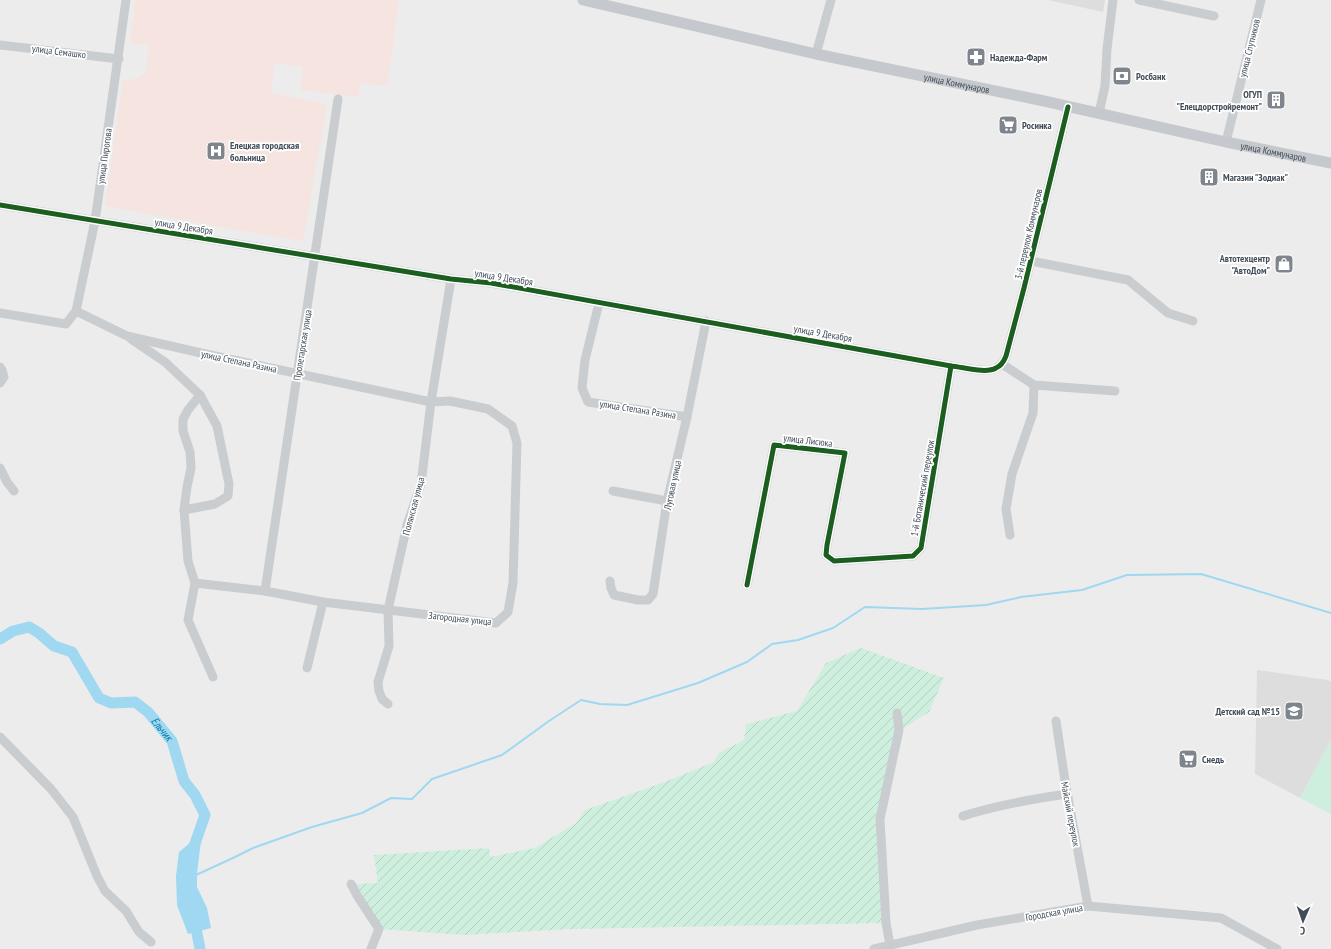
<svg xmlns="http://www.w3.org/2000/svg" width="1331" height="949" font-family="'PT Sans Narrow',sans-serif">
<defs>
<pattern id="garden-furrows" width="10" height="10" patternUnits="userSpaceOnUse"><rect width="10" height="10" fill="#ceefdd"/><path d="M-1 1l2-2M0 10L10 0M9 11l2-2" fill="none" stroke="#b2cfc0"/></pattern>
</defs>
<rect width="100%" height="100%" fill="#edecec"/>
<g fill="#dedddd">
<path d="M1048 0H1105L1103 12Z"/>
<path d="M1257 670 1328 680 1331 682V740L1300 798 1255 774Z"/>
</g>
<path fill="#f5e4e0" d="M135 0H399L387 86 360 83 358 97 300 90 303 67 274 63 271 93 327 104 303 241 266 235 105 206 123 80 135 79 146 73 149 45 130 43Z"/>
<path fill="#ceefdd" d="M1331 740V814L1300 798Z"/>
<path fill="url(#garden-furrows)" d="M861 648 944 678 929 712 899 731 881 811 886 923 574 929 464 935 379 929 351 884 378 883 374 855 489 848 490 857 535 848 576 823 585 810 665 782 714 762 719 753 744 740 746 724 797 711 826 663Z"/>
<path fill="#9fd8f0" d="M196 838 201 840 197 874V887L207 908 211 928 188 934 177 905 176 876 179 852Z"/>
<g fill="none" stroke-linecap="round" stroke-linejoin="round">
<path stroke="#9fd8f0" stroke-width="2" d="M196 875 233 858 253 848 312 827 362 813 391 798 412 799 432 779 502 755 549 721 581 700 600 704 627 705 698 683 747 662 772 644 798 640 833 628 865 607 922 609 986 605 1021 597 1082 590 1127 575 1201 574 1331 613"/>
<g stroke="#9fd8f0" stroke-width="11">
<path id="s1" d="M0 639 13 631 29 627 39 633 54 646 72 652 99 698 111 703 135 702 148 712 172 741 184 781 195 795 205 815 192 852"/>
<path d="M194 918 200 949"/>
</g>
<g stroke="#cacdd0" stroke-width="9">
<path d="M1139 0 1214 16"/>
<path d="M0 45 119 59"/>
<path d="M816 54 831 0"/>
<path d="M1099 113 1105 86 1107 49 1113 0"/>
<path d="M1226 142 1261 0"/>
<path d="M0 205 451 279 491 283 951 366C963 367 986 374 996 368 1001 366 1004 361 1006 356L1024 288 1068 107"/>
<path d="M1031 261 1128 280 1168 313 1193 321"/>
<path d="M599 303 585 360 582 388 588 402 687 417"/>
<path d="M76 311 95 221 126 0"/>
<path d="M0 313 66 324 76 311 127 336 201 353 431 402 450 401 488 409 512 426 517 443 513 583 508 612 496 623 323 602 265 591 195 583"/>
<path d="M131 339 165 362 200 395 217 426 229 484 228 496 215 504 184 510 188 561 195 583 188 620 213 677"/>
<path d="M1002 364 1034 385 1115 391"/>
<path d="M0 367 2 370 4 377 0 383"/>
<path d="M0 468 7 482 14 491"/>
<path d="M613 491 667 501"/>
<path d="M184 510 187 487 191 468 190 452 183 431V419L188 410 200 395"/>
<path d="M1010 535 1006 509 1012 474 1033 413 1034 385"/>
<path d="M610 581 611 588 614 595 638 600H648L653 594 667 501 687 417 706 321"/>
<path d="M747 585 774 445 845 453 827 545 826 555 834 561 913 556 921 548 951 366"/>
<path d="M265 591 338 99"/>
<path d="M307 668 323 602"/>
<path d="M388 704 382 699 379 691 378 682 389 646 388 610 407 525 421 484 431 402 451 279"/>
<path d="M1056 721 1065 781 1088 906"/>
<path d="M0 737 51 789 73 817 97 876 105 891 126 911 139 932 151 942"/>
<path d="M963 816C997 805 1032 799 1067 794"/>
<path d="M351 884 358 897 379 929 371 949"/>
<path d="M890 945 886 923 880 819 899 730 897 713"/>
<path d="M874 949 977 925 1088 906 1221 918 1277 949"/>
</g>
<path stroke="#c5c8cd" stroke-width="11" id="s2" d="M583 0 816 54 1044 101 1226 142 1331 163"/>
<g stroke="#fff" stroke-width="8">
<g id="cycleway">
<path d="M0 205 451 279 491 283 951 366C963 367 986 374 996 368 1001 366 1004 361 1006 356L1024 288 1068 107"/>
<path d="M747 585 774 445 845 453 827 545 826 555 834 561 913 556 921 548 951 366"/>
</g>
</g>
<use href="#cycleway" stroke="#1b5e20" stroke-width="5"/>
</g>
<defs>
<g id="pharmacy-square" transform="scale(1)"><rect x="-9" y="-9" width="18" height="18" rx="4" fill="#7e858c" stroke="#fff"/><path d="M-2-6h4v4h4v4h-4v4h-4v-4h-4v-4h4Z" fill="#fff"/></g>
<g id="bank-square" transform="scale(1)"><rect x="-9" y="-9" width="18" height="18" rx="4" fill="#7e858c" stroke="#fff"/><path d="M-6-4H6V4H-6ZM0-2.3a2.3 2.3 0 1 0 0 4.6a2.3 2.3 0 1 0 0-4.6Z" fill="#fff"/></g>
<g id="building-square" transform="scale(1)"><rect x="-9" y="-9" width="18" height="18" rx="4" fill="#7e858c" stroke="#fff"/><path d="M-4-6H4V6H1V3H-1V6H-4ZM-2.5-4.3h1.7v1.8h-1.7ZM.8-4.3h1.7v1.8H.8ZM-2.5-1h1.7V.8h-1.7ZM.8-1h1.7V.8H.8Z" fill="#fff"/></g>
<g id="supermarket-square" transform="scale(1)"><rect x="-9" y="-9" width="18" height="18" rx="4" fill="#7e858c" stroke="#fff"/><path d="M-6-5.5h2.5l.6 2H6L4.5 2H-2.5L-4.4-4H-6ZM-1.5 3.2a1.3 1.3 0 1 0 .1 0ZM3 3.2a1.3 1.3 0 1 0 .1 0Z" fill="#fff"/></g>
<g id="hospital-square" transform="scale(1)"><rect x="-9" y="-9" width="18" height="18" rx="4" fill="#7e858c" stroke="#fff"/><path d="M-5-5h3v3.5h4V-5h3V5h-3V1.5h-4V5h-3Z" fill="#fff"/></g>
<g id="shop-square" transform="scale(1)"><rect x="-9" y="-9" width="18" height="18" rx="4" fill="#7e858c" stroke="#fff"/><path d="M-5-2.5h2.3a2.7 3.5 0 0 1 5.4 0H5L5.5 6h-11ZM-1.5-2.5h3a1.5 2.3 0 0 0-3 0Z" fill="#fff"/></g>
<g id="school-square" transform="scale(1)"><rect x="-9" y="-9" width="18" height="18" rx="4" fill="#7e858c" stroke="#fff"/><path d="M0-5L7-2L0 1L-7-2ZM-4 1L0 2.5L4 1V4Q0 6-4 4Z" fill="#fff"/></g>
</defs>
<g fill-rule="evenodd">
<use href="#pharmacy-square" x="976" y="57"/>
<use href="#bank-square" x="1122" y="76"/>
<use href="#building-square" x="1276" y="100"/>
<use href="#supermarket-square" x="1008" y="125"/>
<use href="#hospital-square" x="216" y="151"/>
<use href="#building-square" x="1209" y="177"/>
<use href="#shop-square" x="1284" y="264"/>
<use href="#school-square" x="1294" y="711"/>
<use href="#supermarket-square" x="1188" y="759"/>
</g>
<g text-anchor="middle" stroke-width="3.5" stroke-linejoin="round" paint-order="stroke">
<g font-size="10" fill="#424d59" stroke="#fff">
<text transform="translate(1249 48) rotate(-76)" y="4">улица Спутников</text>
<text transform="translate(59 51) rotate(7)" y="4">улица Семашко</text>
<text dy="4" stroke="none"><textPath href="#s2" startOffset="383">улица Коммунаров</textPath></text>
<text dy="4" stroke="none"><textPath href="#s2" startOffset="707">улица Коммунаров</textPath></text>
<text transform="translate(104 156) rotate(-82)" y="4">улица Пирогова</text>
<text transform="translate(184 226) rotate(9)" y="4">улица 9 Декабря</text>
<text transform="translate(1028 234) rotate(-77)" y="4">3-й переулок Коммунаров</text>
<text transform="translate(504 277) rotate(9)" y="4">улица 9 Декабря</text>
<text transform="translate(823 333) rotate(10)" y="4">улица 9 Декабря</text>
<text transform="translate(302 345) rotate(-81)" y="4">Пролетарская улица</text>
<text transform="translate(239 361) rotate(12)" y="4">улица Степана Разина</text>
<text transform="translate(638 409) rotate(9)" y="4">улица Степана Разина</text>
<text transform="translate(808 440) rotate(7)" y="4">улица Лисюка</text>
<text transform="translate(672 485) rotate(-78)" y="4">Луговая улица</text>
<text transform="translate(922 488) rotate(-80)" y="4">1-й Ботанический переулок</text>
<text transform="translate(413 506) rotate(-75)" y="4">Полянская улица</text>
<text transform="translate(460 618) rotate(6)" y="4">Загородная улица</text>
<text transform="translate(1071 814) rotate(79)" y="4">Майский переулок</text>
<text transform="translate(1054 912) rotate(-10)" y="4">Городская улица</text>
</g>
<g font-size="10" font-weight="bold" fill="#424d59" stroke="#fff" text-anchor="start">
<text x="990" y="61">Надежда-Фарм</text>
<text x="1136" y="80">Росбанк</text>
<text x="1262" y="98" text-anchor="end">ОГУП<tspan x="1262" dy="12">"Елецдорстройремонт"</tspan></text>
<text x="1022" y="129">Росинка</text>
<text x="230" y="149">Елецкая городская<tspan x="230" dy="12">больница</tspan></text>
<text x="1223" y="181">Магазин "Зодиак"</text>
<text x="1270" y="262" text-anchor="end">Автотехцентр<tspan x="1270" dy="12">"АвтоДом"</tspan></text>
<text x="1280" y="715" text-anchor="end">Детский сад №15</text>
<text x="1202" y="763">Снедь</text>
</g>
<g font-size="11" font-style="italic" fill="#037cac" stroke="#fff">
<text dy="4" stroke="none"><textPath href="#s1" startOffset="211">Ельчик</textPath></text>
</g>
</g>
<g transform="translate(1303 921) rotate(182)" stroke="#ffffff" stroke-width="3" paint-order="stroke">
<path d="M0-3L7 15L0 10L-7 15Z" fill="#424d59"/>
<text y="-6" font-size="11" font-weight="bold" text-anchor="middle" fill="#424d59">С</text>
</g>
</svg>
